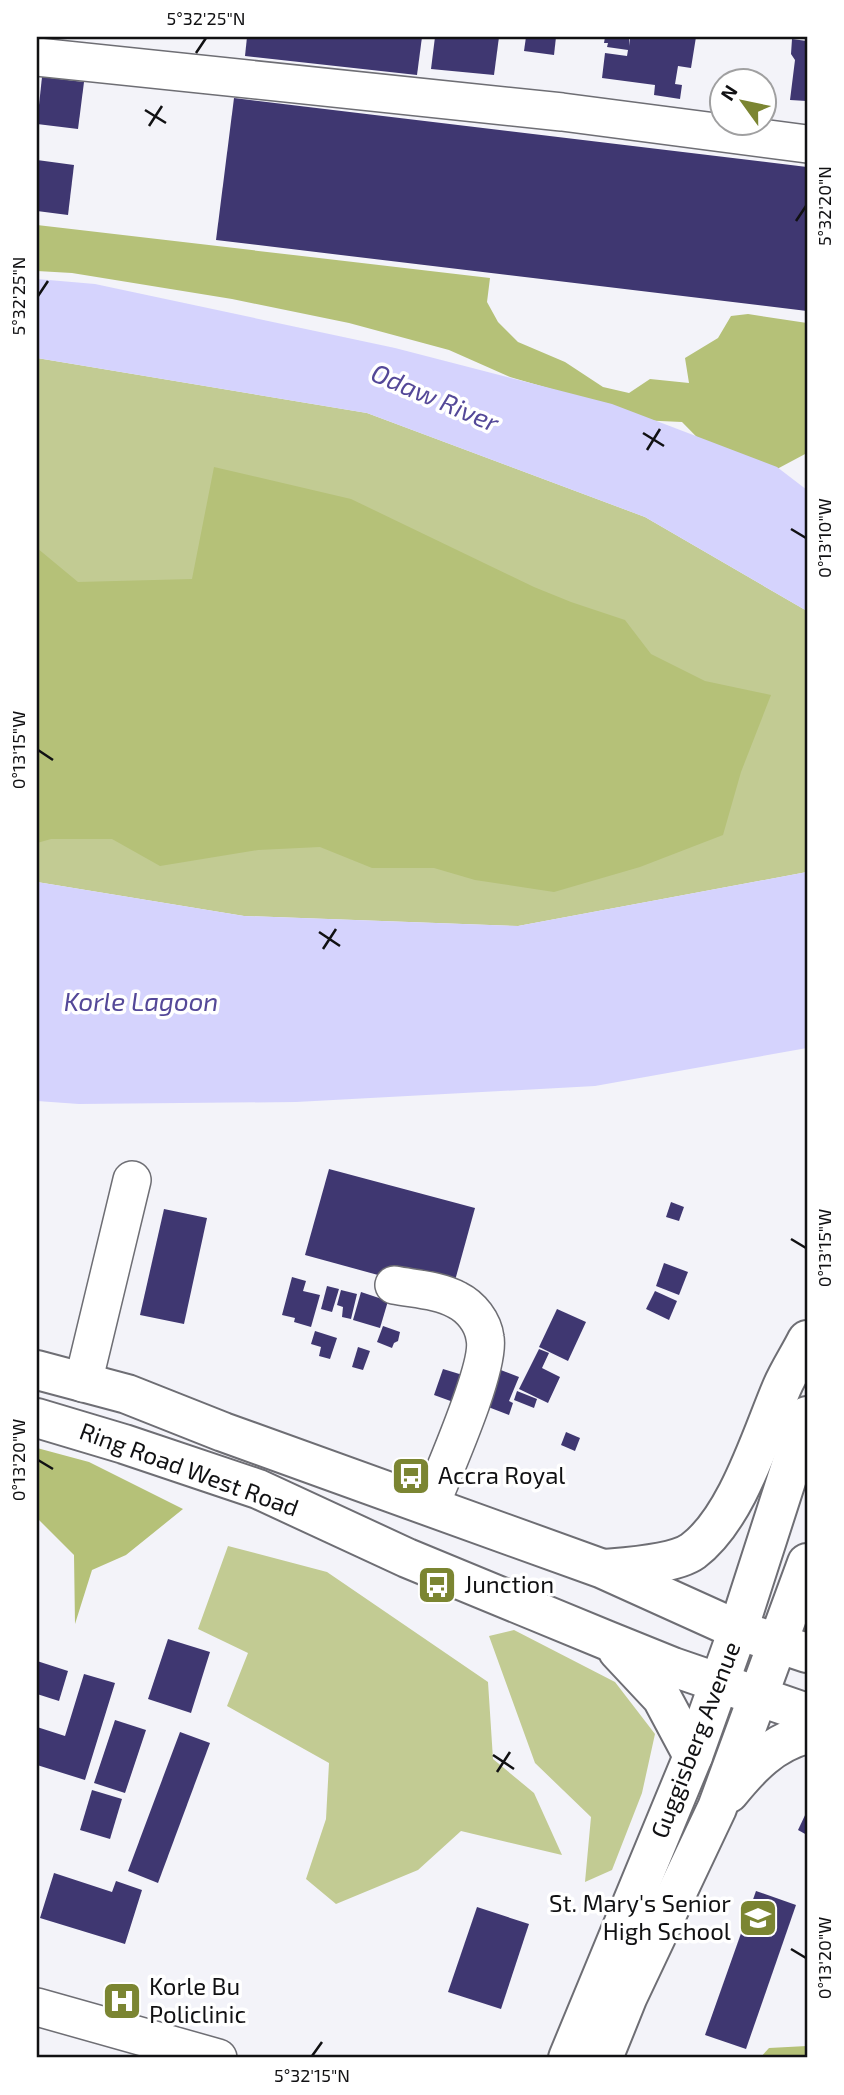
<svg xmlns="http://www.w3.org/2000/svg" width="844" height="2095" font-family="'Exo 2',sans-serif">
<rect width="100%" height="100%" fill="#f3f3f9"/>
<g fill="#c2cb93">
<path d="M37 358 367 413 645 517 807 611V872L518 926 244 916 37 882Z"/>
<path d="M228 1546 327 1572 488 1682 493 1759 534 1793 562 1855 461 1831 418 1870 336 1904 306 1879 326 1819 329 1763 227 1706 248 1653 198 1629Z"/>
<path d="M514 1630 615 1682 655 1734 642 1793 612 1870 585 1882 591 1817 535 1763 489 1636Z"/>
</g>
<g fill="#b5c178">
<path d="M37 225 490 278 487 302 498 322 518 342 565 362 603 387 629 393 650 379 689 383 685 358 718 338 731 316 748 314 807 323V453L745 486 682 422 617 419 565 393 510 377 449 350 349 323 232 299 72 273 37 271Z"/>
<path d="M214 467 351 499 534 587 571 602 625 620 651 654 705 681 771 695 741 772 723 835 640 867 554 892 475 880 434 868H372L320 847 258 850 160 866 112 839H51L37 843V548L78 582 192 579Z"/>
<path d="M37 1448 89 1462 183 1509 126 1555 92 1570 75 1624 74 1555 37 1518Z"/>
<path d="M807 2046V2058H760L769 2048Z"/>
</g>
<g fill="#d5d3fd">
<path d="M37 279 95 284 395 348 612 404 777 467 807 490V611L645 517 367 413 37 358Z"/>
<path d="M807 872V1048L595 1086 296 1102 79 1104 37 1101V882L244 916 518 926Z"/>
</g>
<g fill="#3f3771">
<path d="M247 37H422L417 75 245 56Z"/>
<path d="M435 37H499L494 75 431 69Z"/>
<path d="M526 37H556L554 55 524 51Z"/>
<path d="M605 37H629V46L630 37H696L691 68 678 66 675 84 682 85 680 99 654 95 655 85 602 78 605 53 627 56 628 50 607 47 608 43H604Z"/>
<path d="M792 39 807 41V101L790 100 795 60 791 54Z"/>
<path d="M42 77 84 82 78 129 37 124Z"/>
<path d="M234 98 807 167V311L216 240Z"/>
<path d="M37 160 74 165 68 215 37 211Z"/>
<path d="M329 1169 475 1208 451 1295 305 1255Z"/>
<path d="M671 1202 684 1207 679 1221 666 1217Z"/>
<path d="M164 1209 207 1218 184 1324 140 1315Z"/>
<path d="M664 1263 688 1272 679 1295 656 1286Z"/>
<path d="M292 1277 306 1281 303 1291 320 1295 311 1327 294 1322 295 1318 282 1315Z"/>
<path d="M327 1286 339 1289 332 1312 321 1309Z"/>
<path d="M341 1290 357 1294 351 1319 342 1317 343 1307 337 1305Z"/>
<path d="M655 1291 677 1301 669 1320 646 1309Z"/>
<path d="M361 1292 388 1301 380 1328 353 1320Z"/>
<path d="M557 1309 586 1322 568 1361 539 1347Z"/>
<path d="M383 1326 400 1332 398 1341 394 1343 392 1348 377 1342Z"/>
<path d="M315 1331 337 1338 330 1359 319 1356 321 1347 311 1344Z"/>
<path d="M358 1347 370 1351 363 1370 352 1367Z"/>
<path d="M539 1349 549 1353 542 1368 560 1377 548 1403 519 1389Z"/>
<path d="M443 1369 466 1376 456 1403 434 1395Z"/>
<path d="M498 1369 519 1377 509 1401 513 1403 509 1415 483 1405Z"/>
<path d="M517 1391 537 1399 534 1408 514 1400Z"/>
<path d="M566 1432 580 1438 575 1451 561 1445Z"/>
<path d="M168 1639 210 1652 191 1713 148 1699Z"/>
<path d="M37 1661 68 1671 59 1701 37 1694Z"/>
<path d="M84 1674 115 1683 85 1780 37 1765V1727L65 1736Z"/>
<path d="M115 1720 146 1730 125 1793 94 1783Z"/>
<path d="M180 1732 210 1743 158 1883 128 1871Z"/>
<path d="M92 1790 122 1799 110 1839 80 1830Z"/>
<path d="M807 1811V1835L798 1830Z"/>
<path d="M54 1873 112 1892 116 1881 142 1890 125 1944 40 1918Z"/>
<path d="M756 1891 796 1905 746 2049 705 2035Z"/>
<path d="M477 1907 529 1924 501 2009 448 1992Z"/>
</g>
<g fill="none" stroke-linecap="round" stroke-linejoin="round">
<g stroke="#6e6e74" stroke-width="40">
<g id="minor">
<path d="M37 57 562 112 807 144"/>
<path d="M394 1285C415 1289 439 1290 457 1300 471 1307 483 1322 485 1338 491 1367 443 1473 430 1506"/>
<path d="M83 1383 132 1180"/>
<path d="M37 2007 218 2058"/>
</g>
</g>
<g stroke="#6e6e74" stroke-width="42">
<g id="major">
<path d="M37 1370 127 1394 223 1432 603 1569 738 1630 807 1653"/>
<path d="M37 1418 124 1444 258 1489 407 1558 606 1640 673 1667 807 1713"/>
<path d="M605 1569C628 1567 675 1564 693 1551 737 1518 761 1436 782 1387 789 1371 799 1356 807 1340"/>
<path d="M618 1651 662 1698 693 1756"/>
<path d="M729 1793C751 1766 772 1743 807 1734"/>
<path d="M568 2058 693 1756 738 1630 807 1416"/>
<path d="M603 2058 628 1996 717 1808 807 1563"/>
</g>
</g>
<use href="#minor" stroke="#fff" stroke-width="37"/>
<use href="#major" stroke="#fff" stroke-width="38"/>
</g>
<path fill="none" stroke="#111113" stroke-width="2.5" d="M196 53 206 38M145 110 166 123M149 126 162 106M796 221 806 206M38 296 48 281M643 433 664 446M647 450 660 429M791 529 806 538M38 750 53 760M319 932 340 946M323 949 336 929M791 1239 806 1248M38 1460 53 1469M493 1755 514 1769M497 1772 510 1752M791 1949 806 1958M312 2056 322 2042"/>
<defs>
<g id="bus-square" transform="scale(2.0125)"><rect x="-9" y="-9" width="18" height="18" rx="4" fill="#7b8532" stroke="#fff"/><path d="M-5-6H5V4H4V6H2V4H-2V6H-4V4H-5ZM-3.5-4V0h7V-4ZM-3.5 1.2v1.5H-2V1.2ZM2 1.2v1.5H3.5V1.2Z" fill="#fff"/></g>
<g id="school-square" transform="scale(2.0125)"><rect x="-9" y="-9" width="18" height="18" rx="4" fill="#7b8532" stroke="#fff"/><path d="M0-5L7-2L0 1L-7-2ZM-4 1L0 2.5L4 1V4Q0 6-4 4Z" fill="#fff"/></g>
<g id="hospital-square" transform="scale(2.0125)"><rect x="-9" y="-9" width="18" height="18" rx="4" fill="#7b8532" stroke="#fff"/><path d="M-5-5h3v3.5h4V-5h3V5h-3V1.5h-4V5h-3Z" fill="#fff"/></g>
</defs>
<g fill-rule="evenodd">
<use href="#bus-square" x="411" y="1476"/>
<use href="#bus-square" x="437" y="1585"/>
<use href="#school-square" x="758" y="1918"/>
<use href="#hospital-square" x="122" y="2001"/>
</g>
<g text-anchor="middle" stroke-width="7" stroke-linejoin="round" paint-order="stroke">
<g font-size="24" fill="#111113" stroke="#fff">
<text transform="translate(189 1470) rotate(20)" y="8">Ring Road West Road</text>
<text transform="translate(696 1740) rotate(-69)" y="8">Guggisberg Avenue</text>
</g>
<g font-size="24" fill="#111113" stroke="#fff" text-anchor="start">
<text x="438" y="1484">Accra Royal</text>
<text x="464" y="1593">Junction</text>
<text x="731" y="1912" text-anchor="end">St. Mary's Senior<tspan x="731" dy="28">High School</tspan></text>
<text x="149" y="1995">Korle Bu<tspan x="149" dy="28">Policlinic</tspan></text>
</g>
<g font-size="26" font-style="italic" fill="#544898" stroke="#fff">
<text transform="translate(435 398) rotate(23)" y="9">Odaw River</text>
<text x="141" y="1011">Korle Lagoon</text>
</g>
</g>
<rect width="844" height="2095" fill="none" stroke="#ffffff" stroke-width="77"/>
<g transform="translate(743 102) rotate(303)"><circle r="33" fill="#ffffff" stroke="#a0a0a1" stroke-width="2"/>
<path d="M0-5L12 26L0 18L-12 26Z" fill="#7b8532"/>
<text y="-10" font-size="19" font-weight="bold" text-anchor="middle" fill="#111113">N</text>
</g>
<rect x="38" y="38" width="768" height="2018" fill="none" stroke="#111113" stroke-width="2.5"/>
<g font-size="18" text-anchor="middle" fill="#111113">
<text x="206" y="25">5°32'25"N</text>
<text transform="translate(825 206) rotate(-90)" y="6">5°32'20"N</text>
<text transform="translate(19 296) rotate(-90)" y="6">5°32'25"N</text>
<text transform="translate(825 538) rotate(-90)" y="6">0°13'10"W</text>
<text transform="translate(19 750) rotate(-90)" y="6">0°13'15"W</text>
<text transform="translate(825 1248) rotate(-90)" y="6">0°13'15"W</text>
<text transform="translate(19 1460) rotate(-90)" y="6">0°13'20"W</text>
<text transform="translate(825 1958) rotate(-90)" y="6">0°13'20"W</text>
<text x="312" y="2082">5°32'15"N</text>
</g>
</svg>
